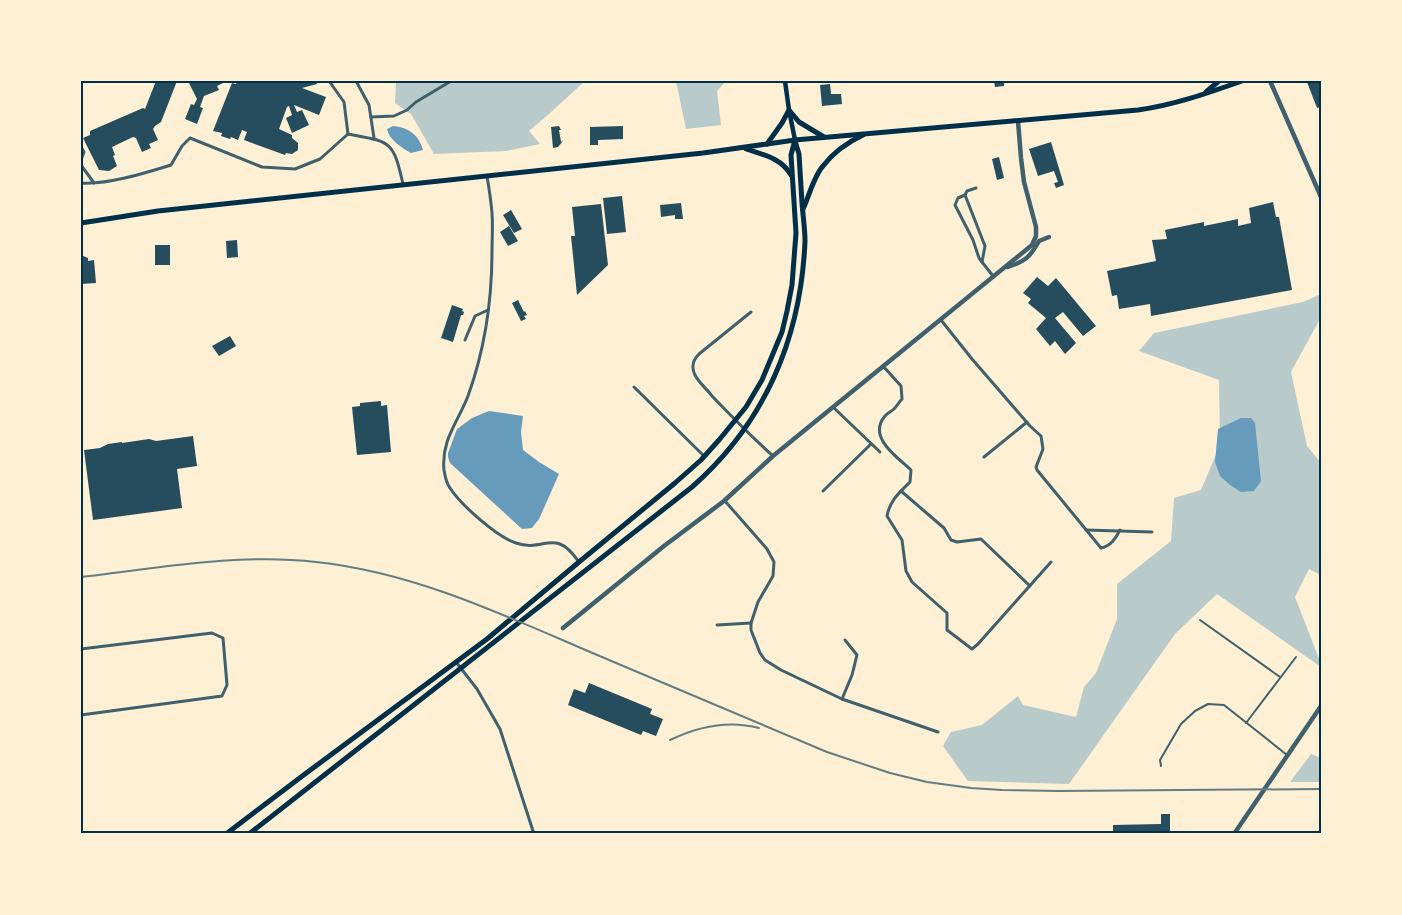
<svg xmlns="http://www.w3.org/2000/svg" width="1402" height="915" font-family="'Exo 2',sans-serif">
<rect width="100%" height="100%" fill="#fdf0d5"/>
<g fill="#b9caca">
<path d="M399 81H585L550 113 529 131 540 144 506 151 434 154 411 114 395 103 396 83Z"/>
<path d="M676 81H726L717 91 721 125 686 129Z"/>
<path d="M1321 294V317L1291 372 1307 446 1321 463V575L1309 569 1295 597 1321 664V667L1217 594 1175 634 1069 784 968 781 943 746 951 732 982 725 1018 696 1023 705 1076 717 1084 687 1096 673 1117 619V584L1171 541 1174 498 1201 490 1220 445 1219 380 1139 351 1154 333 1303 302Z"/>
<path d="M1311 754 1321 758V782H1290Z"/>
</g>
<g fill="#669bbc">
<path d="M393 126C408 127 419 135 423 150L411 153C402 148 389 140 387 129Z"/>
<path d="M489 411 523 416 521 432 523 450 539 462 559 474 539 519 532 528 522 529 450 463 448 457V453L457 429 472 418Z"/>
<path d="M1241 418H1251L1255 423 1261 481 1254 491 1241 492 1230 485 1220 476 1215 462 1218 429Z"/>
</g>
<g fill="#264d5e">
<path d="M156 81H177L161 122 155 126 153 129 158 140 149 144 151 148 142 152 136 138 133 137 112 147 115 155 113 156 117 166 109 171 99 170 83 138 90 135V131L143 108 145 109Z"/>
<path d="M188 81H227L217 86 219 90 204 96 200 107 203 108 197 124 185 119 191 104 194 105 197 99Z"/>
<path d="M237 81H277L281 83V81H316L317 84 302 88 326 97 319 115 294 105 297 112 302 110 309 125 292 133 286 118 292 115 289 106 287 107 279 129 292 135V138L298 143V150L292 154 286 153 285 155 244 140 247 132 242 130 238 140 231 137 230 139 221 136 222 133 213 131 232 83 236 84Z"/>
<path d="M994 81H1004V86L995 87Z"/>
<path d="M1308 81H1321V107L1317 108 1307 82Z"/>
<path d="M830 84 831 94H841L842 104 822 106 820 85Z"/>
<path d="M559 126 561 130H559L561 142 563 141 558 147 553 148 551 127Z"/>
<path d="M623 126V139L598 140V145H590V127Z"/>
<path d="M1051 142 1064 185 1056 188 1054 183 1058 182 1054 171 1038 176 1029 149Z"/>
<path d="M999 157 1004 178 997 180 992 159Z"/>
<path d="M622 196 626 232 607 234 603 198Z"/>
<path d="M1273 202 1276 217H1279L1292 290 1151 316 1150 304 1119 309 1117 295 1112 296 1107 271 1156 261 1152 240 1167 239 1165 230 1204 222V226L1238 219V226L1251 223 1249 208Z"/>
<path d="M681 203 683 219H675V215L661 217 660 205Z"/>
<path d="M601 204 608 265 577 295 571 236H575L572 207Z"/>
<path d="M511 210 522 229 514 233 503 215Z"/>
<path d="M509 226 518 241 508 246 500 232Z"/>
<path d="M237 240 238 257 227 258 226 241Z"/>
<rect x="155" y="245" width="15" height="20"/>
<path d="M81 255 88 258V261L94 260 96 283 81 284Z"/>
<path d="M1037 277 1048 286 1056 278 1096 326 1083 336 1063 312 1055 318 1076 343 1065 354 1055 341 1050 346 1036 329 1046 318 1028 303 1031 299 1023 293Z"/>
<path d="M518 300 524 312 525 311 527 315 524 316 526 319 521 321 512 303Z"/>
<path d="M452 305 463 309 462 311 464 312 463 315H461L453 342 441 338Z"/>
<path d="M230 336 236 346 219 356 212 346Z"/>
<path d="M381 401V406L387 405 391 452 357 455 352 407 360 406V403Z"/>
<path d="M193 436 197 466 177 469 182 508 93 520 84 450 100 448 108 444 122 442V443L149 439 156 441Z"/>
<path d="M589 683 652 709 650 714 663 719 656 736 643 731 641 735 568 705 574 689 585 693Z"/>
<path d="M1161 814H1170V834H1113V825L1161 824Z"/>
</g>
<g fill="none" stroke-linecap="round" stroke-linejoin="round">
<g stroke="#3f606c" stroke-width="2">
<path d="M1200 620 1280 677"/>
<path d="M1246 723 1296 657"/>
<path d="M1161 766 1160 760 1181 724 1195 711 1208 704 1224 705 1287 755"/>
</g>
<g stroke="#3f606c" stroke-width="3">
<path d="M329 81 344 102 348 134"/>
<path d="M356 81 369 105 374 138"/>
<path d="M371 117 394 116 407 110 416 102 451 81"/>
<path d="M348 134C391 142 393 140 403 184"/>
<path d="M81 147 84 152 81 160"/>
<path d="M81 165 94 183"/>
<path d="M487 176C489 188 491 201 492 213 493 226 492 239 492 251 492 301 485 349 468 396 458 422 441 440 444 470 445 476 446 483 450 488 461 505 497 537 516 543 545 553 554 526 579 562"/>
<path d="M81 183C107 185 145 173 171 165L182 146 190 138 262 167 295 169 320 159 348 134"/>
<path d="M976 188 967 191 965 195 985 246 982 262 993 276"/>
<path d="M965 195 958 198 955 205 973 240 979 258 982 262"/>
<path d="M751 312 699 354C693 360 691 367 695 375 699 383 707 389 712 396 732 417 752 437 773 456"/>
<path d="M941 320 972 359 1030 426 1041 436 1043 449 1036 467 1037 470 1101 548C1111 546 1116 538 1120 530"/>
<path d="M465 340 475 316 488 310"/>
<path d="M883 366 901 386 902 399C899 402 897 406 894 409 892 411 887 413 885 416 867 437 897 457 911 470L910 482C899 493 890 500 887 516L902 540 906 571 912 582 947 613V630L972 649 978 644 1051 562"/>
<path d="M634 387 704 456"/>
<path d="M833 407 880 452"/>
<path d="M984 457 1027 422"/>
<path d="M823 491 871 444"/>
<path d="M901 491 944 528 951 540 957 542 981 539 1030 586"/>
<path d="M725 501 767 549 774 562 773 576 758 602 751 623V630L760 653 765 660 781 670 842 699 938 732"/>
<path d="M1086 530 1152 532"/>
<path d="M717 625 751 623"/>
<path d="M81 649 212 633 223 638 227 685 222 696 81 715"/>
<path d="M456 662 477 689 500 729 534 834"/>
<path d="M842 699 852 675 857 655 845 640"/>
</g>
<g stroke="#3f606c" stroke-width="4.5">
<path d="M1270 81 1321 197"/>
<path d="M1007 267C1025 262 1030 257 1039 241L1049 237"/>
<path d="M563 628 664 546 724 501 773 456 1032 245 1036 236V227L1024 182 1021 158 1018 121"/>
<path d="M1234 834 1321 706"/>
</g>
<path stroke="#003049" stroke-width="4.5" d="M785 81 789 110 795 140"/>
<g stroke="#003049" stroke-width="5">
<path d="M1206 92 1219 81"/>
<path d="M767 144 782 123 789 110 799 122 824 137"/>
<path d="M746 149C764 155 781 158 791 175"/>
<path d="M803 209C809 196 814 176 823 166 833 153 848 142 863 135"/>
<path d="M81 223 158 211 703 153 795 140 1138 110C1174 105 1208 93 1242 81"/>
<path d="M226 834 305 774 487 639 579 562 675 483 701 460 719 440 746 407 762 380 782 332 787 311 792 285 796 233 791 155 795 140"/>
<path d="M249 834 692 487C765 423 801 338 805 241 805 229 803 216 802 203 801 187 800 170 799 154L795 141"/>
</g>
<g stroke="#657d81" stroke-width="2">
<path d="M81 577C159 568 238 553 316 562 420 573 514 620 609 660 682 691 754 721 827 752L890 773 927 782 971 788 1002 790 1059 791 1321 789"/>
<path d="M670 740C697 727 729 720 759 728"/>
</g>
</g>
<rect width="1402" height="915" fill="none" stroke="#fdf0d5" stroke-width="165"/>
<rect x="82" y="82" width="1238" height="750" fill="none" stroke="#003049" stroke-width="2"/>
</svg>
